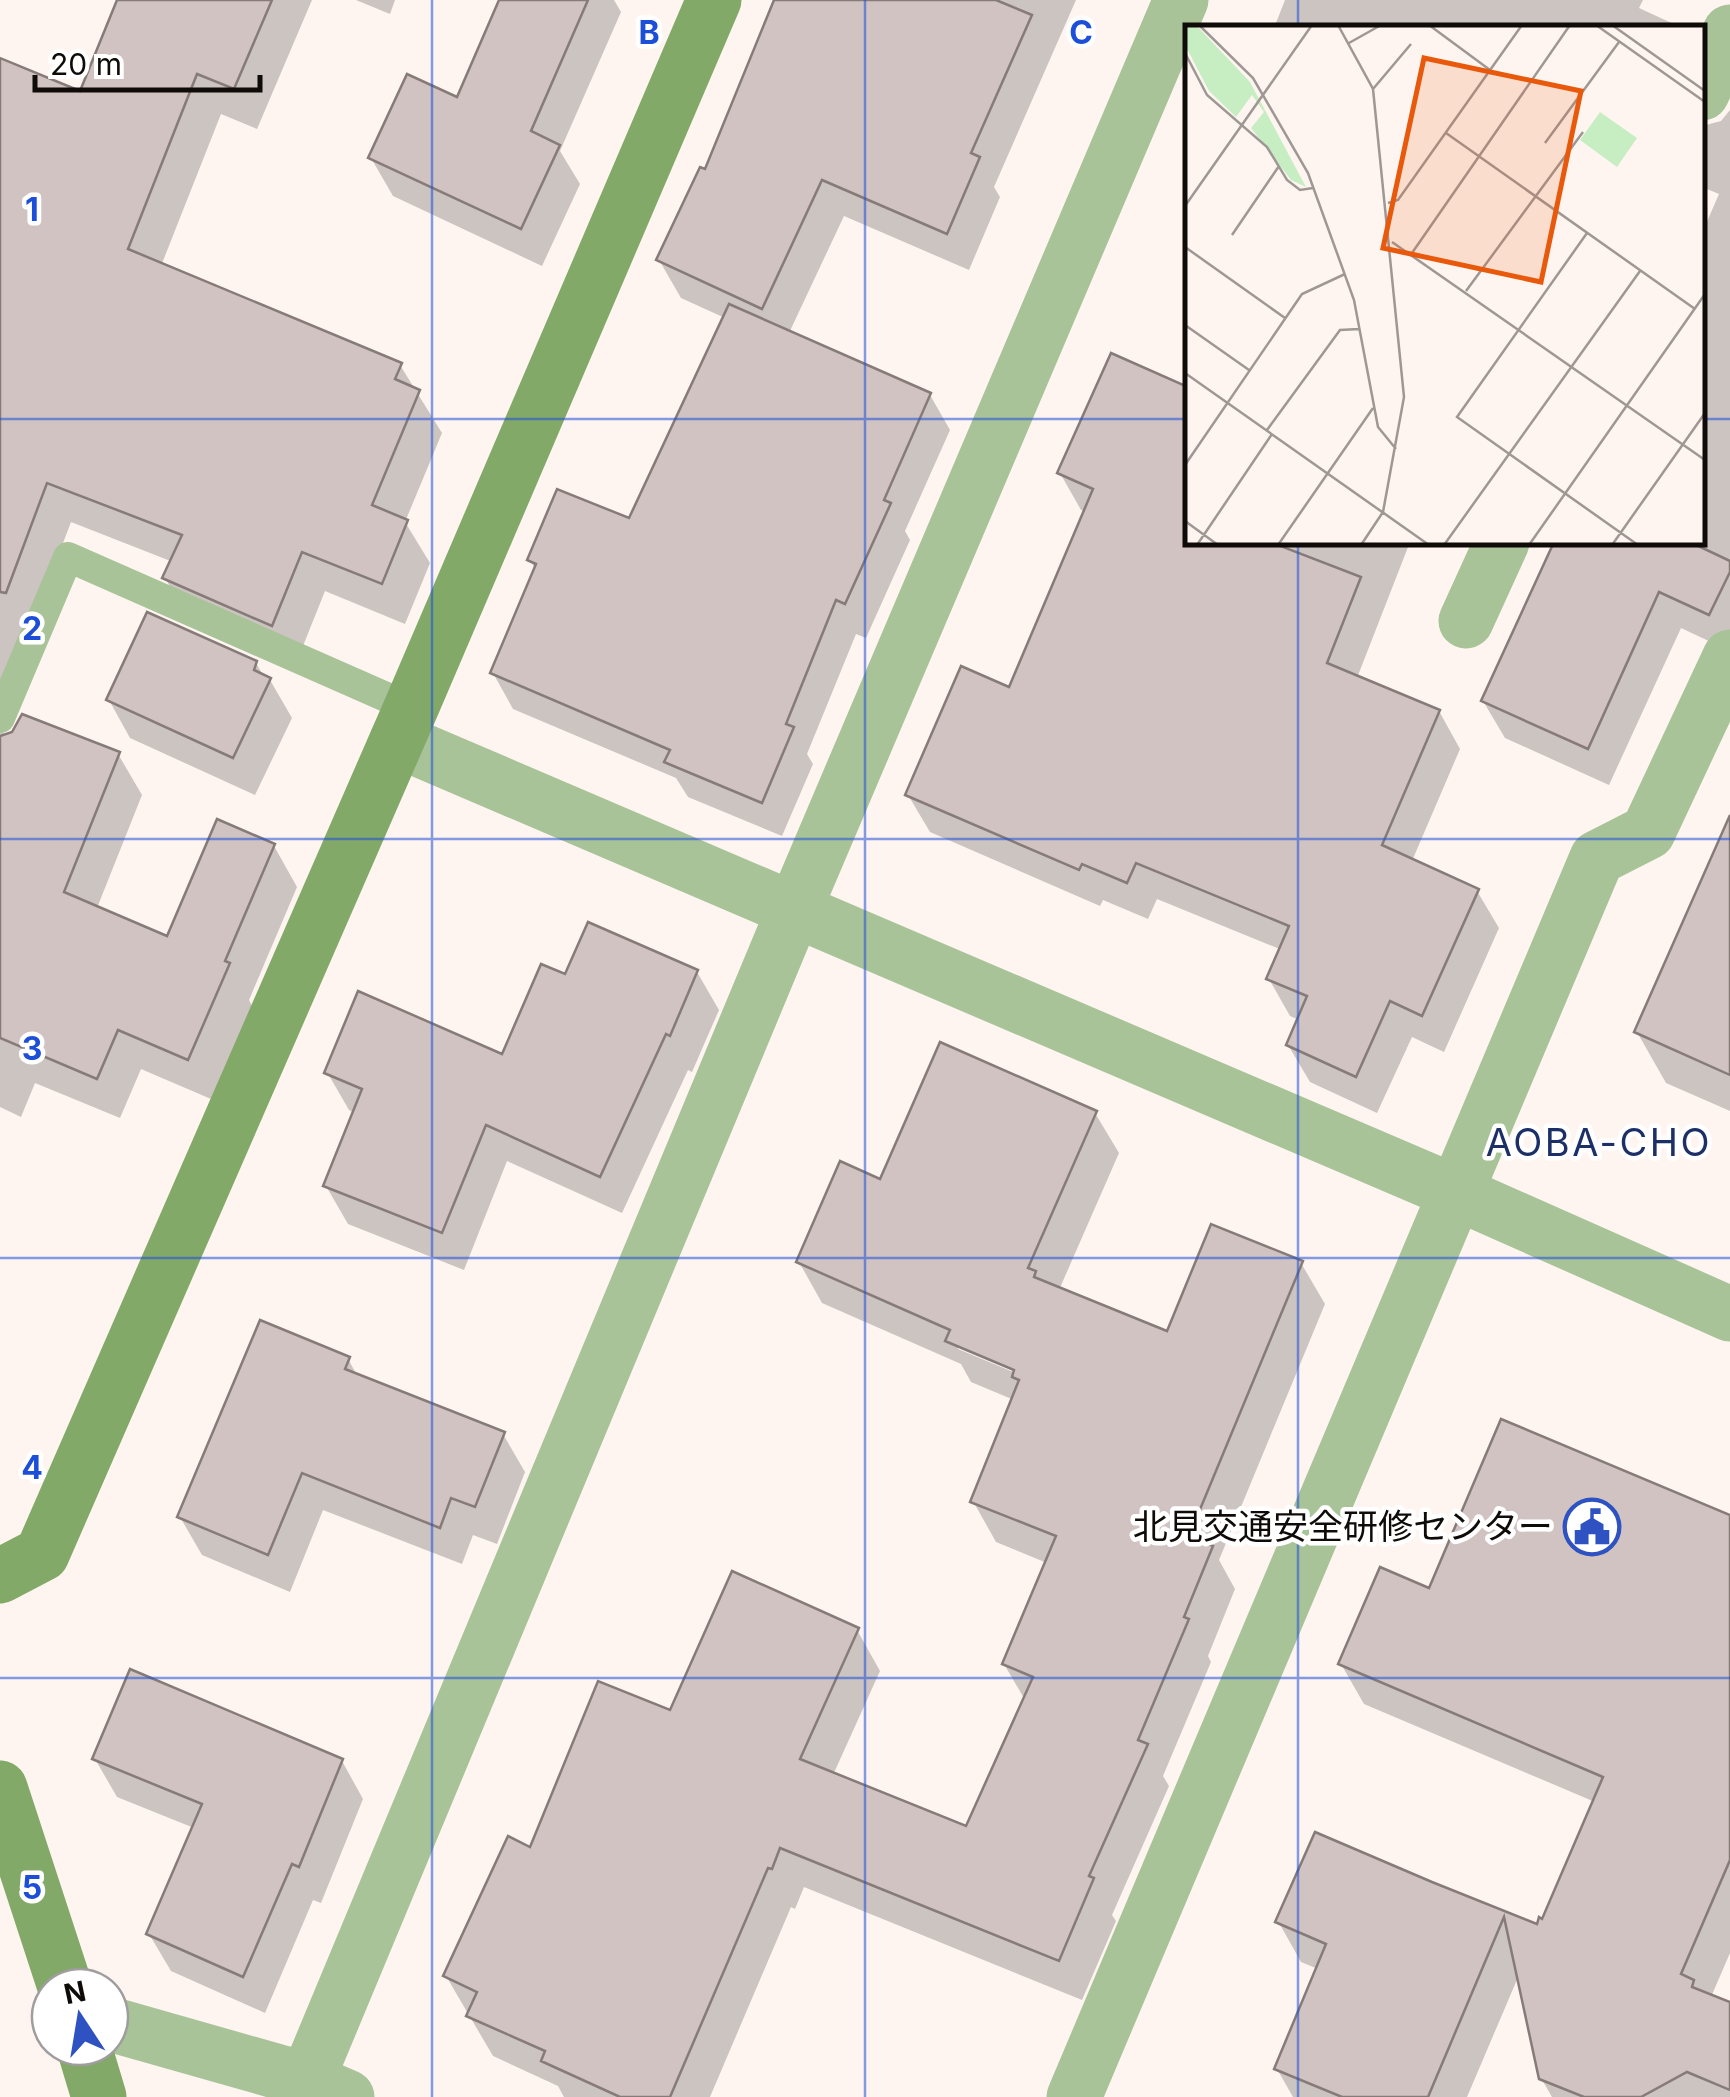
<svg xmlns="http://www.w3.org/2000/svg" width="1730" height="2097" font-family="Inter,'Noto Sans JP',sans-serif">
<rect width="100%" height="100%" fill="#fef5f0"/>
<g fill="#0003" fill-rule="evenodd">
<path d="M120 0H312L257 129 221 114 161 266 400 365 442 433 405 522 430 563 405 624 325 591 295 666 189 619 165 578 173 562 71 522 0 709V60L82 94Z"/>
<path d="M356 0H395L390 14Z"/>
<path d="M501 0H614L621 12 560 151 580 184 542 266 393 196 371 158 459 100Z"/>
<path d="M777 0H1076L994 187 1000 197 969 270 844 216 789 333 930 395 950 430 905 531 910 540 866 638 856 634 807 754 813 764 782 836 688 797 676 778 513 709 493 673 536 570 530 560 630 521 725 318 681 298 659 260 707 173Z"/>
<path d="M1285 0H1643L1639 8 1676 25 1678 28H1274Z"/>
<path d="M1730 110V558L1728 563 1730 564V651L1681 628 1609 785 1505 738 1483 701 1557 542H1702V233L1719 194 1702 187V126L1721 121Z"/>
<path d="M1188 390V542H1410L1357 678 1439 711 1460 749 1412 861 1477 891 1499 928 1444 1052 1412 1037 1377 1113 1310 1082 1288 1045 1299 1020 1290 1016 1269 979 1282 950 1157 899 1148 919 1103 900 1100 906 930 832 908 795 1011 690 1086 512 1081 510 1060 473Z"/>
<path d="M256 663 264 677 270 680 292 718 255 795 130 738 109 700Z"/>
<path d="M0 727 6 738 118 754 142 795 97 908 168 939 274 846 297 887 249 1000 252 1006 211 1099 141 1069 120 1118 35 1083 21 1117 0 1107Z"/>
<path d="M1730 891V1111L1666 1083 1637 1032Z"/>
<path d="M697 972 719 1010 692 1072 688 1070 622 1213 507 1161 464 1270 348 1224 326 1186 355 1113 349 1110 327 1072 504 1057 566 978Z"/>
<path d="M1095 1113 1119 1153 1059 1290 1168 1334 1301 1263 1325 1304 1219 1560 1235 1589 1208 1656 1211 1662 1163 1776 1169 1786 1112 1915 1116 1921 1082 2000 804 1887 795 1909 791 1907 710 2097H564L558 2086 493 2056 446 1976 532 1850 671 1713 857 1630 880 1671 833 1775 968 1830 1025 1700 1004 1664 1047 1563 996 1542 973 1501 1014 1400 971 1382 961 1364 822 1303 799 1262 881 1182ZM958 1344 1027 1373 1025 1377 958 1349Z"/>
<path d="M348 1359 358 1377 503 1434 525 1472 497 1544 473 1535 462 1564 323 1510 290 1592 202 1555 180 1517Z"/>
<path d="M1730 1517V1953L1711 1997 1730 2005V2097H1552L1541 2078 1519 1975 1467 2097H1293L1277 2069 1318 1969 1301 1962 1278 1921 1316 1835 1538 1927 1543 1922 1595 1802 1364 1704 1341 1664 1430 1591Z"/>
<path d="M95 1759 342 1761 363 1799 321 1903 313 1900 265 2013 171 1971 149 1934 194 1828 117 1797Z"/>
</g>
<g fill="#d0c3c1" stroke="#877b79" stroke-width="2.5">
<path d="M117 0H272L234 89 197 74 128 249 402 363 395 379 420 390 372 505 408 520 382 584 302 552 272 626 162 578 182 535 47 483 6 593 0 592V58L80 91Z"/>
<path d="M499 0H588L531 131 560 145 521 229 368 158 407 74 457 97Z"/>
<path d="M774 0H996L1032 15 971 153 980 157 947 234 822 180 762 309 656 260 700 167 705 169Z"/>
<path d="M729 304 931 393 884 500 891 503 845 604 836 600 786 724 794 727 762 803 664 762 670 750 490 673 536 564 527 560 557 489 629 518Z"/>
<path d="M1111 353 1188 387V542H1270L1361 577 1327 663 1440 710 1382 845 1479 889 1422 1016 1390 1001 1356 1077 1286 1045 1307 996 1266 979 1289 926 1136 863 1127 883 1082 864 1079 870 905 795 961 666 1009 687 1093 489 1057 473Z"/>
<path d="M1554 542H1690L1730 561V572L1709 615 1659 592 1588 749 1481 701Z"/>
<path d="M147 612 257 661 254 670 271 678 233 758 106 700Z"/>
<path d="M22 714 120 752 64 892 167 936 217 819 275 844 225 961 230 963 188 1060 118 1030 97 1079 0 1038V736L12 732Z"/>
<path d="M1730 815V1075L1634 1032Z"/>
<path d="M588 922 698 970 670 1036 666 1034 600 1177 486 1125 442 1233 323 1186 362 1089 324 1073 358 991 502 1054 541 964 565 974Z"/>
<path d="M940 1042 1097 1111 1028 1268 1036 1271 1034 1277 1167 1331 1211 1224 1303 1261 1189 1536 1213 1546 1184 1617 1189 1619 1138 1740 1148 1744 1089 1876 1094 1878 1059 1961 780 1848 772 1869 768 1868 670 2097H620L541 2061 545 2051 466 2016 477 1992 443 1976 508 1836 530 1847 598 1681 670 1710 732 1571 859 1628 800 1759 966 1826 1033 1677 1002 1664 1056 1536 970 1502 1019 1380 1012 1377 1014 1370 945 1341 950 1330 796 1262 840 1161 880 1179Z"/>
<path d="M260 1320 350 1357 345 1369 505 1432 475 1507 451 1498 440 1528 302 1473 268 1555 177 1517Z"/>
<path d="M1501 1419 1730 1515V1860L1681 1974 1694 1980 1692 1987 1730 2002V2090L1687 2072 1641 2097H1584L1539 2079 1504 1917 1428 2097H1342L1274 2069 1326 1944 1275 1922 1315 1832 1432 1882 1537 1924 1539 1917 1542 1919 1603 1777 1338 1664 1380 1567 1429 1588Z"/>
<path d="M130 1669 343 1759 299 1867 292 1864 243 1977 146 1934 202 1804 92 1759Z"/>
</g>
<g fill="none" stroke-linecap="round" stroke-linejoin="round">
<path stroke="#a9c398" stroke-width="30" d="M0 718 68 557 411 708"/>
<g stroke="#a9c398" stroke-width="55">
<path d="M1702 93 1730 32"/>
<path d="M1466 621 1502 542"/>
<path d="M397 740 1455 1192 1730 1314"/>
<path d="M110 2024 307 2080 347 2097"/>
<path d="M307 2080 794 910 1181 0"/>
<path d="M1074 2097 1597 858 1648 832 1730 657"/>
</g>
<g stroke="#83a968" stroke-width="55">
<path d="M0 1576 42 1554 411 708 714 0"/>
<path d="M0 1788 65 1987"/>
<path d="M84 2047 99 2097"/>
</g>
</g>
<path fill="none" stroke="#1d4ed8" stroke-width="2.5" stroke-opacity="0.55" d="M432 0V2097M865 0V2097M1298 0V28M0 419H1188M1702 419H1730M1298 542V2097M0 839H1730M0 1258H1730M0 1678H1730"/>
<defs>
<g id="civic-ring" transform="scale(2.875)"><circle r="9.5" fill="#fff" stroke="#2e52c1" stroke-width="1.5"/><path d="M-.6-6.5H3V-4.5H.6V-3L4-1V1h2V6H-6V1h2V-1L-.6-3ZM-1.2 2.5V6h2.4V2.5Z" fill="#2e52c1"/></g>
</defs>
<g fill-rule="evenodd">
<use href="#civic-ring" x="1592" y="1527"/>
</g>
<g text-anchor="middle" stroke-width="9" stroke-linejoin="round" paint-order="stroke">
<g font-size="35" fill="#0f0b09" stroke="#fff" text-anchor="end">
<text x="1553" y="1539">北見交通安全研修センター</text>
</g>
<g font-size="38" letter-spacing="2.5" fill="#1c3067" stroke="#fff">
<text x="1599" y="1156">AOBA-CHO</text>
</g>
</g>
<g transform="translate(1185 25)">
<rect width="520" height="520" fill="#fef5f0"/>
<path d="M0 0H11L65 57 121 162 106 155 66 103 79 87 67 70 51 92 24 66 0 20ZM415 87 452 113 432 142 395 115Z" fill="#c7eec3"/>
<path fill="none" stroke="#9e9794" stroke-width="2.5" d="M14 0 68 53 123 148 169 275 193 402 211 424M153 0 188 64 219 372 198 487 176 520M244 0 305 45M411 0 520 77M427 0 520 66M164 18 196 0M0 28 22 70 82 122 102 155 115 165 128 163M188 64 226 19M261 108 510 284M360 118 434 17M203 178 213 175 337 0M0 181 127 0M402 208 272 392 453 520M47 210 94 141M207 217 520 435M0 222 100 293M227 228 385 0M281 266 398 107M0 300 64 345M0 348 244 520M82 405 155 305 174 304M0 440 117 269 160 249M0 496 33 520M12 520 87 409M93 520 188 383M259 520 455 246M344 520 520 269M427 520 520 388"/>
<path fill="#e8590c" fill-opacity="0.15" stroke="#e8590c" stroke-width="5" d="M239 33 396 66 356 257 198 223Z"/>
<rect width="520" height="520" fill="none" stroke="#0f0b09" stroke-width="5"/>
</g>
<g font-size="32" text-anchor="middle" font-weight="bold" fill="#1d4ed8" stroke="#fff" stroke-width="9" stroke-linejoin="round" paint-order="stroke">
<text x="649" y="44">B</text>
<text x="1081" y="44">C</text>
<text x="32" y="221">1</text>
<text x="32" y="640">2</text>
<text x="32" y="1060">3</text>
<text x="32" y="1479">4</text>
<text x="32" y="1899">5</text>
</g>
<g transform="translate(80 2017) rotate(348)"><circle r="48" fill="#ffffff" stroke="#9f9d9d" stroke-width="2.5"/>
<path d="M0-8L18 38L0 25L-18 38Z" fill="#2e52c1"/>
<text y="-15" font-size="28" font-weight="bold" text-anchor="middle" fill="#0f0b09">N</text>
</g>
<path d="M35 75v15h225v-15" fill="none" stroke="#0f0b09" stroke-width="5"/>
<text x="50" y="75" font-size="30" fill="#0f0b09" stroke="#ffffff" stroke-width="8" paint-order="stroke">20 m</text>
</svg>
